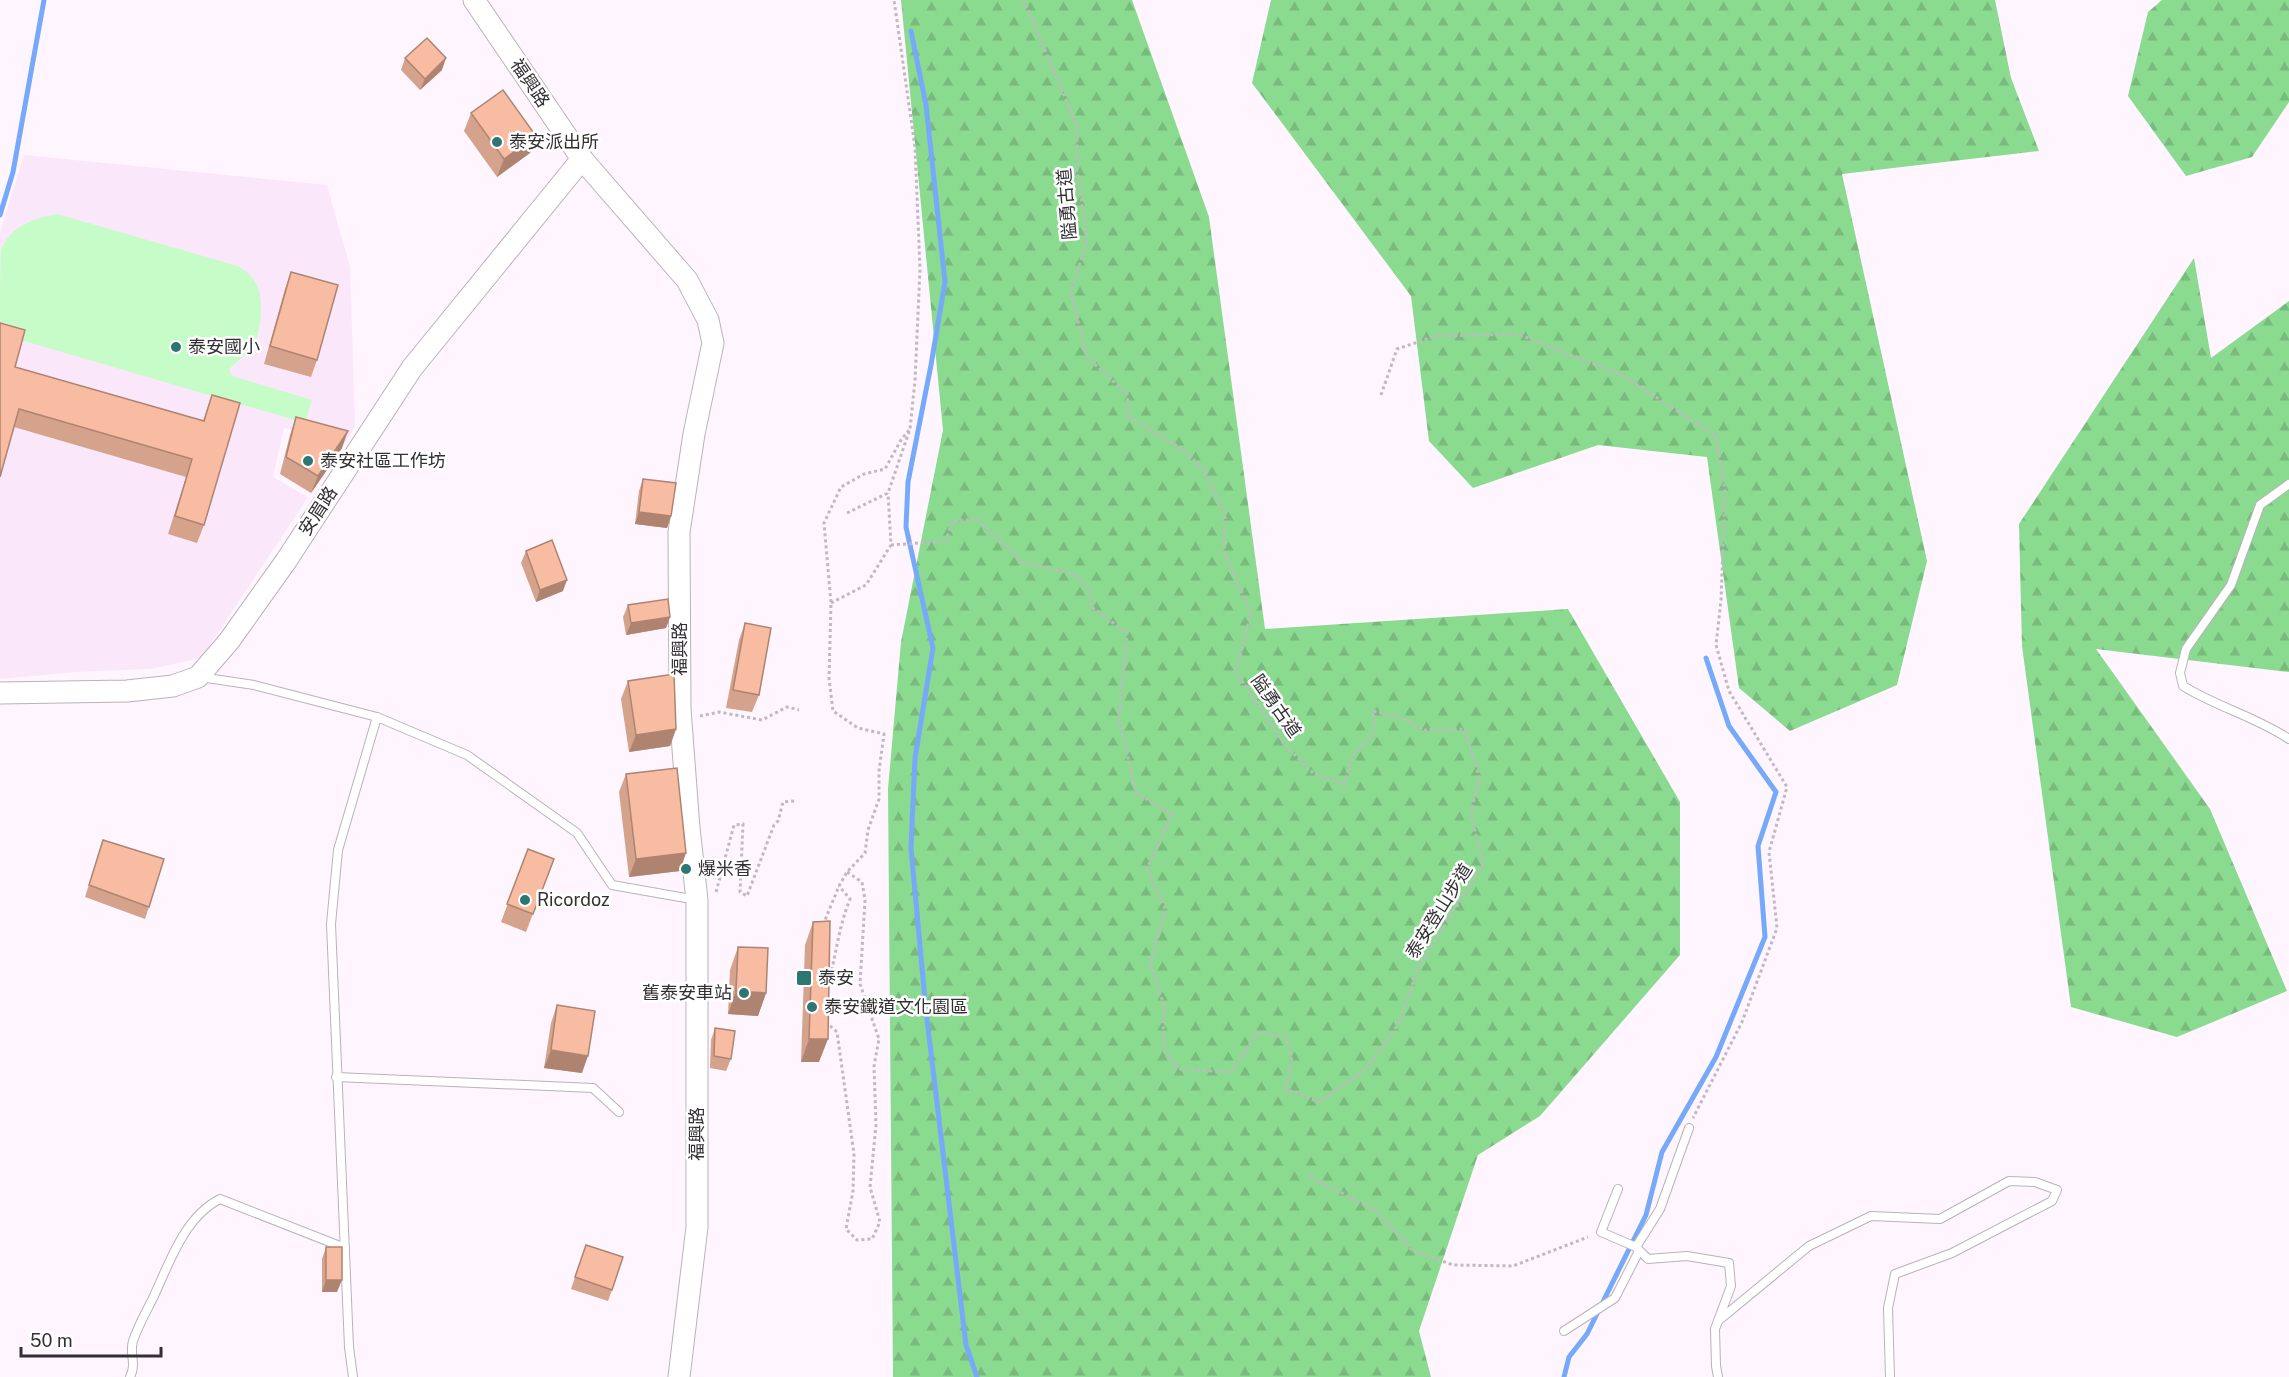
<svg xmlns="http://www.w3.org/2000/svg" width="2289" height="1377" font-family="'Public Sans','Noto Sans TC',sans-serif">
<defs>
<pattern id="forest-firs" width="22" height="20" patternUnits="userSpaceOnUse" patternTransform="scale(1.5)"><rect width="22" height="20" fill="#8ada90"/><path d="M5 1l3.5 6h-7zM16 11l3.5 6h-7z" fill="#78bb7d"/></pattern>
</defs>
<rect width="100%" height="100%" fill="#fef5fe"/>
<path fill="#fae8fa" d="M24 155 327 185 350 267 355 427 344 444 284 428 273 477 308 497 201 658 150 669 77 672 0 679V232Z"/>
<path fill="#c6fcc8" d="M57 214 238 266C246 271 253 276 257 286 264 300 261 328 255 342 249 353 238 361 229 369L232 376 312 400 305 423 0 334C0 318 0 262 1 250 10 226 35 218 57 214Z"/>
<g fill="url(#forest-firs)">
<path d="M901 0H1132L1209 217 1265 629 1568 609 1680 802V955L1540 1116 1478 1155 1419 1331 1431 1377H893L888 789 901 642 943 430Z"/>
<path d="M1271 0H1995L2011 78 2039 151 1842 174 1927 561 1897 685 1790 731 1739 688 1707 457 1598 445 1473 488 1429 441 1411 296 1252 83Z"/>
<path d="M2162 0H2289V102L2252 157 2186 176 2128 96 2148 12Z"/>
<path d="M2194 258 2211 358 2289 301V672L2096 649 2210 809 2287 991 2177 1037 2071 1007 2022 646 2019 524Z"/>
</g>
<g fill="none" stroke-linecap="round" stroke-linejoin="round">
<g stroke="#77a9fa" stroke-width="5">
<path d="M911 31 926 105 945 282 931 365 908 482 906 527 933 648 915 758 911 848 926 1011 966 1345 977 1377"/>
<path d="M0 215 13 172 44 0"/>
<path d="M1564 1377 1569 1357 1587 1334 1646 1215 1662 1152 1716 1057 1765 937 1758 846 1776 792 1729 726 1706 658"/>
</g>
<g stroke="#bab2bb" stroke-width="10">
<g id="service">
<path d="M2289 484 2260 505 2231 585 2186 649 2180 673 2183 686C2217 707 2256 717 2289 739"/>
<path d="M200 677 254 685 377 717 467 755 577 833 612 885 697 900"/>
<path d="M336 1077 593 1088 619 1112"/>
<path d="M1689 1128 1660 1209 1636 1247 1648 1259 1687 1256 1729 1263 1731 1286 1715 1329 1716 1366 1718 1377"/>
<path d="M1618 1189 1601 1232 1636 1247"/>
<path d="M1718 1321 1809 1246 1871 1216 1940 1219 2009 1181 2035 1182 2057 1190 2052 1201 1952 1253 1895 1274 1888 1308 1890 1377"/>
<path d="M1564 1331 1615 1298 1639 1251"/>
<path d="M130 1377C137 1363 129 1354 133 1341 138 1326 146 1312 153 1298 169 1264 184 1217 220 1199L345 1248"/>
<path d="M353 1377 349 1347 331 924 338 850 377 717"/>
</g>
</g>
<g stroke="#bab2bb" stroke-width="23">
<g id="tertiary">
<path d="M474 0 582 159 687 280 708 320 713 343 694 434 679 532 680 709 689 828 697 900V1227L679 1377"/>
<path d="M0 693 127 691 173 686 198 677 229 641 286 561 412 368 582 159"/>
</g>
</g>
<g stroke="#c0b9c0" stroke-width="3" stroke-dasharray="3 3" stroke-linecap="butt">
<path d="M1381 395 1397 349 1436 336 1518 334 1622 375 1716 436 1725 490 1721 600 1716 645 1729 691 1787 787 1769 852 1777 928 1742 1022 1693 1118"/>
<path d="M847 513 888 493 910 429 915 381 920 269 915 147 894 0"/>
<path d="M891 545 946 541 952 521 977 519 1022 562 1074 574 1090 589 1091 607 1127 633 1119 718 1136 793 1172 814 1147 869 1166 910 1150 964 1165 1008 1163 1025 1165 1051 1178 1069 1231 1072 1258 1032 1286 1037 1292 1061 1286 1089 1319 1102 1365 1070 1399 1023 1418 968 1483 864 1471 814 1479 777 1465 729 1424 730 1402 718 1373 711 1375 731 1352 756 1344 784 1314 774 1285 745 1236 672 1251 613 1224 552 1225 515 1203 468 1179 447 1129 417 1127 394 1087 357 1071 293 1087 239 1077 170V126L1024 0"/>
<path d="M831 603 866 585 891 545 888 493"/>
<path d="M700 716 719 712 762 720 787 707 799 710"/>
<path d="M716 892 734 825 743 824 740 892 747 896 774 825 778 821 783 802 795 801"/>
<path d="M823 925 839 886 847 872 865 853 868 830 879 799V771L884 734 858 728 833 711 829 678 831 603 824 523 841 487 864 474 885 469 901 440 910 429"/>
<path d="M829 982C836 954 839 926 850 899L839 886"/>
<path d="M716 993 730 995"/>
<path d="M827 1021 828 1024 837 1032 854 1154 853 1191 846 1229 857 1240 872 1239 880 1222 870 1187 876 1125 874 1066 879 1039 860 984 865 900 862 882 847 872"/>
<path d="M1309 1176 1377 1211 1412 1250 1453 1265 1513 1266 1588 1237"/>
</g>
<use href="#service" stroke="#fff" stroke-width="8"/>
<use href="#tertiary" stroke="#fff" stroke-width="21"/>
</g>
<g fill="#d5a28b">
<path d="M405 58 442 70 420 90 401 70Z"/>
<path d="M471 113 530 153 497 177 464 131Z"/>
<path d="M291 272 317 360 311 377 264 364 285 289Z"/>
<path d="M15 367 203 421 212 395 204 525 197 543 168 534 186 477 14 427Z"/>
<path d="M296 417 342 448 311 493 280 474 290 435Z"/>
<path d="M643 479 671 516 667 528 635 524 639 491Z"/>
<path d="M526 551 563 591 536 602 521 563Z"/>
<path d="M628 605 670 617 666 628 626 635 623 617Z"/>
<path d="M745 623 759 695 752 712 726 708 739 640Z"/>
<path d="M628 681 676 729 670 746 629 752 621 699Z"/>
<path d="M626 774 680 871 629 877 619 792Z"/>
<path d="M103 840 149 907 145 919 85 897Z"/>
<path d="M528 849 554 859 526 932 501 922Z"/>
<path d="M813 922 819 1062H801L805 945Z"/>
<path d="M738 947 766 993 758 1016 728 1014 730 970Z"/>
<path d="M557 1005 582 1073 544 1068 551 1023Z"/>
<path d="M715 1028 731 1059 726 1071 710 1068 711 1040Z"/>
<path d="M586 1245 612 1290 608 1301 571 1289Z"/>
<path d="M326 1247 337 1292H322V1259Z"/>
</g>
<g fill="#ae8471">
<path d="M446 58 442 70 420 90 425 79Z"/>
<path d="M536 136 530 153 497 177 504 159Z"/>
<path d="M348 431 342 448 311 493 318 476Z"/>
<path d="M639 512 671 516 667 528 635 524Z"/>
<path d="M567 580 563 591 536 602 540 590Z"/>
<path d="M670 617 666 628 626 635 631 623Z"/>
<path d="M676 729 670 746 629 752 636 735Z"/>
<path d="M686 853 680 871 629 877 636 859Z"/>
<path d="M736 991 766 993 758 1016 728 1014Z"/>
<path d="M809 1039H828L819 1062H801Z"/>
<path d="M551 1050 588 1056 582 1073 544 1068Z"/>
<path d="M326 1280H342L337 1292H322Z"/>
</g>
<g fill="#f8bca2" stroke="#ae8471" stroke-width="1.5">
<path d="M427 38 446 58 425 79 405 58Z"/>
<path d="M503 90 536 136 504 159 471 113Z"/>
<path d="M291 272 338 285 317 360 270 346Z"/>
<path d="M0 323 25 330 15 367 204 421 212 395 240 403 204 525 175 516 192 459 19 409 0 477Z"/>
<path d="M296 417 348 431 318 476 286 457Z"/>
<path d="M643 479 676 483 671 516 639 512Z"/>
<path d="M552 540 567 580 540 590 526 551Z"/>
<path d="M668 599 670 617 631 623 628 605Z"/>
<path d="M745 623 771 628 759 695 733 690Z"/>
<path d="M674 674 676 729 636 735 628 681Z"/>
<path d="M677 768 686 853 636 859 626 774Z"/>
<path d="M103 840 164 859 149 907 89 885Z"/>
<path d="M528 849 554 859 533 914 507 904Z"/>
<path d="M830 921 828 1039H809L813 922Z"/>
<path d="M738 947 768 948 766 993 736 991Z"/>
<path d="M557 1005 595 1011 588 1056 551 1050Z"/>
<path d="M715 1028 735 1031 731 1059 714 1056Z"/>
<path d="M586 1245 623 1257 612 1290 575 1277Z"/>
<rect x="326" y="1247" width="16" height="33"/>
</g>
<g fill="#2d7672" stroke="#fff" stroke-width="2">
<circle cx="497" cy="142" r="6"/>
<circle cx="176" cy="347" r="6"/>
<circle cx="308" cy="461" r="6"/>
<circle cx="686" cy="869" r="6"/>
<circle cx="525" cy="900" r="6"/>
<rect x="796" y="970" width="16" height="16" rx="3"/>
<circle cx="744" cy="993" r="6"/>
<circle cx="812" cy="1007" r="6"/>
</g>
<g text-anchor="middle" stroke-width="5" stroke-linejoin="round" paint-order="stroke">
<g font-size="18" fill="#333033" stroke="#fff">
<text transform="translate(530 83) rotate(56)" y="6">福興路</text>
<text transform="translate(1067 204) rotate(-95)" y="6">隘勇古道</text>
<text transform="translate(318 511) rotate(-57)" y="6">安眉路</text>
<text transform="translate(680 649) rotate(-90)" y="6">福興路</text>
<text transform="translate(1276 706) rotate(55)" y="6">隘勇古道</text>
<text transform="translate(1439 911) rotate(-58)" y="6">泰安登山步道</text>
<text transform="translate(697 1134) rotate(-90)" y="6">福興路</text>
</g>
<g font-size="18" fill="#333033" stroke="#fff" text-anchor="start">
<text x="509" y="148">泰安派出所</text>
<text x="188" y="353">泰安國小</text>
<text x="320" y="467">泰安社區工作坊</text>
<text x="698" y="875">爆米香</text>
<text x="537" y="906">Ricordoz</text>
<text x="818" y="984">泰安</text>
<text x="732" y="999" text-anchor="end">舊泰安車站</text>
<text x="824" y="1013">泰安鐵道文化園區</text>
</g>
</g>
<path d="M21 1347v9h140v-9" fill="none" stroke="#333033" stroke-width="3"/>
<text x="30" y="1347" font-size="18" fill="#333033" stroke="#ffffff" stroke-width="4.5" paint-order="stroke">50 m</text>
</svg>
